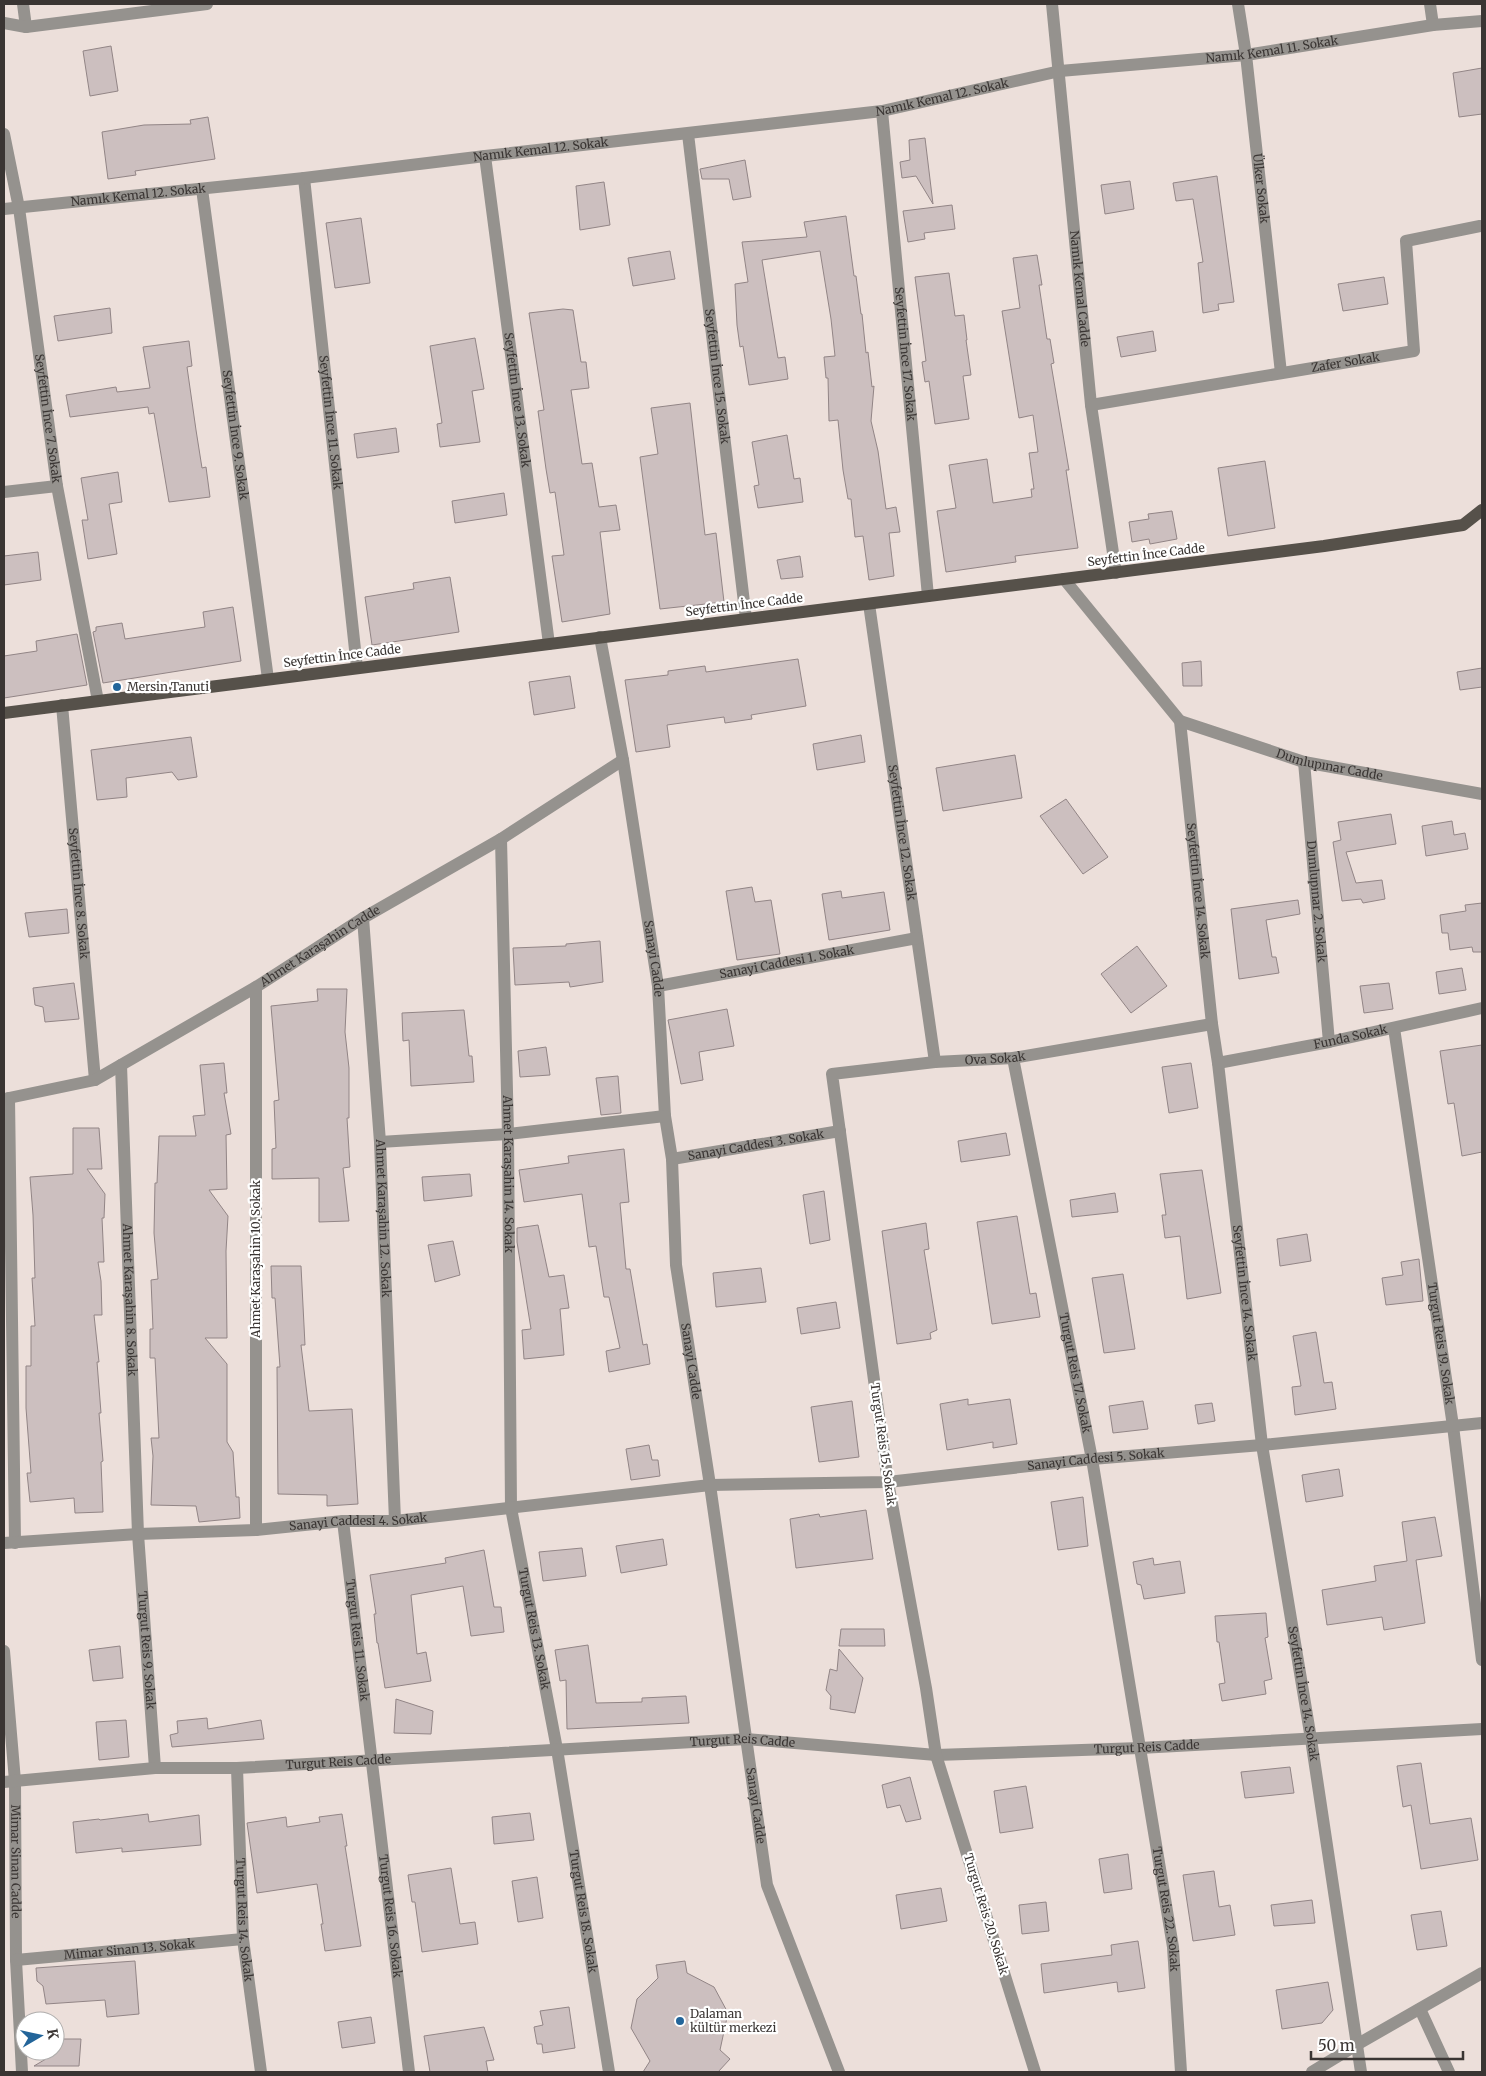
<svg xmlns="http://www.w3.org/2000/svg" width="1486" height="2076" font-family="Merriweather,serif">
<rect width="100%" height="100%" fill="#ecdfda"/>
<g fill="#ccbfbf" stroke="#928586">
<path d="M111 46 118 91 90 96 83 51Z"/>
<path d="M1482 68V114L1459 117 1453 73Z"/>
<path d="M208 117 215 159 135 171 136 175 108 179 102 132 144 125 191 124 190 120Z"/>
<path d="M925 138 933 204 916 176 902 178 900 162 910 160 909 140Z"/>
<path d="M745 160 751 197 733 200 729 179H702L700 169Z"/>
<path d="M1217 176 1234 302 1218 304 1219 310 1203 313 1198 263 1203 262 1193 199 1176 201 1173 183Z"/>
<path d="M1130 181 1134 209 1105 214 1101 185Z"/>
<path d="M604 182 610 225 580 230 576 186Z"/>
<path d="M952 205 955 229 924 233 925 239 908 242 903 211Z"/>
<path d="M846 216 854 276H856L861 314H862L866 353 868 352 872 387 874 386 871 421 878 451 886 509 896 507 900 532 889 533 894 576 869 580 863 536 855 537 851 499H848L843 470 838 420 829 421 828 378H826L824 357 835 356 831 319 820 251 762 260 778 358 785 357 788 379 749 385 743 346 740 347 737 325 735 284 748 282 742 242 807 237 804 222Z"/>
<path d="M361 218 370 283 335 288 326 223Z"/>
<path d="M670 251 675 279 633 286 628 258Z"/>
<path d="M1037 255 1042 285H1039L1047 339H1050L1054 363 1051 364 1069 470H1066L1078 548 1015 556 1016 562 946 572 937 511 956 508 949 465 987 459 993 503 1032 497 1031 489H1034L1029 453 1038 452 1033 415 1019 418 1002 311 1020 308 1013 258Z"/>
<path d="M949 273 955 316 964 315 967 340H966L971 375 963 376 969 419 935 424 929 381 925 382 922 362 926 361 915 277Z"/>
<path d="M1384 277 1388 304 1343 311 1338 284Z"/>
<path d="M110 308 112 333 58 341 54 316Z"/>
<path d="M563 309 573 310 581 362H586L589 388 571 390 582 464 592 463 599 507 616 505 620 530 600 532 610 614 562 622 552 556 564 555 555 492 550 493 546 469 538 411 544 410 529 313Z"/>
<path d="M1153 331 1156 351 1121 357 1117 337Z"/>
<path d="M475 338 484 389 472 391 480 442 440 447 437 424 442 423 430 346Z"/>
<path d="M189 341 192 366 187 367 196 430 202 468 206 467 210 497 169 502 154 413 149 414 148 407 70 417 66 395 116 387 117 392 150 388 143 347Z"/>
<path d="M690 403 705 535 716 533 724 602 660 609 640 457 658 454 651 408Z"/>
<path d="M396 428 399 452 357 458 354 434Z"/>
<path d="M787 435 794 479 800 478 803 502 758 508 754 486 759 485 752 442Z"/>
<path d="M1265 461 1275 528 1228 536 1218 468Z"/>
<path d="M118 472 122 502 109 504 117 554 88 559 82 520H88L81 478Z"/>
<path d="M504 493 507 515 455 523 452 501Z"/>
<path d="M1172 511 1177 539 1150 544 1149 539 1132 542 1129 522 1149 519 1148 514Z"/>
<path d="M38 552 41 580 4 585V556Z"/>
<path d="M800 556 803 577 781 579 777 560Z"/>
<path d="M450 577 459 632 372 645 365 597 414 589 413 583Z"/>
<path d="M233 607 241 661 103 683 93 632 96 631V627L122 623 125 639 205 627 203 612Z"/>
<path d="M77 634 87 685 4 698V656L37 651 36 641Z"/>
<path d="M798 659 806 706 751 715 752 719 725 723 724 717 667 725 670 747 636 752 625 680 668 675V671L705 666 706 672Z"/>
<path d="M1201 661 1202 686H1183L1182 663Z"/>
<path d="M1482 668V687L1460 690 1457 672Z"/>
<path d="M570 676 575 708 534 715 529 682Z"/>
<path d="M861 735 865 762 817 770 813 744Z"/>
<path d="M191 737 197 777 178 780 172 772 126 778 127 797 97 800 91 750Z"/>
<path d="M1015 755 1022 798 943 811 936 768Z"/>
<path d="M1066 799 1108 857 1083 874 1040 816Z"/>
<path d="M1391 814 1396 844 1346 852 1356 883 1382 880 1385 899 1363 903 1361 899 1342 901 1333 842 1341 840 1338 822Z"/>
<path d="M1452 821 1454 835 1465 833 1468 849 1426 856 1422 826Z"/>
<path d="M752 887 755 902 771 900 780 954 737 960 726 891Z"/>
<path d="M841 891 842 898 884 892 890 930 829 940 822 894Z"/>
<path d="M1298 900 1300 914 1266 920 1272 957H1276L1279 973 1239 979 1231 909Z"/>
<path d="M1482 903V952H1473L1472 947 1450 950 1448 933H1442L1440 915 1466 911 1465 905Z"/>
<path d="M67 909 69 933 29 937 25 913Z"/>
<path d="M600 941 603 982 570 987 569 982 515 985 513 948 566 946V944Z"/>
<path d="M1137 946 1167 986 1131 1013 1101 974Z"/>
<path d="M1462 968 1466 990 1439 994 1436 972Z"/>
<path d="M74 983 79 1019 45 1022 43 1007 35 1005 33 988Z"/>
<path d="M1389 983 1393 1009 1364 1013 1360 986Z"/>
<path d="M317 989H347L345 1032 349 1068V1118H347L350 1167 343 1168 349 1221 319 1222V1178L272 1179V1149L276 1148 274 1101 279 1100 271 1006 318 1001Z"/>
<path d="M727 1009 734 1046 699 1052 703 1080 681 1084 668 1020Z"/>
<path d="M464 1010 469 1056H472L474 1082 411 1086 409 1040 403 1041 402 1013Z"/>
<path d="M1482 1045V1152L1462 1156 1454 1103 1448 1104 1440 1051Z"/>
<path d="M546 1047 550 1075 520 1077 518 1051Z"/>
<path d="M224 1063 227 1093H224L231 1134 226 1135 227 1189 209 1190 228 1216 226 1251 227 1338H205L227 1364V1442L233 1452 236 1497H239L240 1518 199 1522 196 1506 151 1505 153 1456 151 1438H159L155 1358H150V1329H153L151 1280 158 1279 154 1233 155 1183H157L159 1136H196L193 1116 205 1115 200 1065Z"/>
<path d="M1191 1063 1198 1108 1169 1113 1162 1067Z"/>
<path d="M618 1076 621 1113 601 1115 596 1078Z"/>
<path d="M73 1128H99L102 1169H87L105 1194 104 1218H102L104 1262H98L101 1281 102 1315H94L99 1362H97L101 1413H99L103 1461 101 1462 103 1512 75 1513 74 1498 30 1502 27 1473H31L26 1408V1366H31V1326H35L32 1278H35L33 1215 30 1177 73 1174Z"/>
<path d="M1006 1133 1010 1155 961 1162 958 1141Z"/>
<path d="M624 1149 629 1202 620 1203 626 1269H630L643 1345 647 1344 650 1364 609 1372 606 1351 620 1348 609 1297H604L596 1246 589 1247 582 1194 524 1202 519 1170 569 1163 568 1156Z"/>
<path d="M1202 1170 1221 1293 1187 1299 1180 1236 1165 1238 1162 1215H1166L1160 1174Z"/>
<path d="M470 1174 472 1196 424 1201 422 1177Z"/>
<path d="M824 1191 830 1240 810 1244 803 1195Z"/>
<path d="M1115 1193 1118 1212 1072 1217 1070 1200Z"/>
<path d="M1017 1216 1030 1294 1036 1293 1040 1317 992 1324 977 1222Z"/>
<path d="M926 1223 929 1249 924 1250 937 1330 930 1333 931 1339 897 1344 882 1231Z"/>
<path d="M538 1225 549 1277 564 1275 569 1308 560 1309 564 1355 524 1359 522 1330 531 1329 517 1242V1228Z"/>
<path d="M1307 1234 1311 1261 1280 1266 1277 1239Z"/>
<path d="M453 1241 460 1275 435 1282 428 1245Z"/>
<path d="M1419 1259 1423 1301 1386 1305 1382 1278 1403 1275 1401 1262Z"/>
<path d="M271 1266H301L305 1345H301L309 1411 352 1409 358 1504 327 1506V1495L278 1494 277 1367H280L275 1298H272Z"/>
<path d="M761 1268 766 1302 716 1307 713 1273Z"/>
<path d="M1123 1274 1135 1349 1104 1353 1092 1278Z"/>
<path d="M836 1302 840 1328 801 1334 797 1308Z"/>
<path d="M1316 1332 1324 1383 1332 1382 1336 1409 1295 1415 1292 1387 1301 1386 1293 1336Z"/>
<path d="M968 1399V1405L1010 1399 1017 1444 993 1448V1442L947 1450 940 1404Z"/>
<path d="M852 1401 859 1457 819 1462 811 1407Z"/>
<path d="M1143 1401 1148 1429 1113 1433 1109 1406Z"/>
<path d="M1212 1403 1215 1421 1198 1424 1195 1405Z"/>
<path d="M649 1445 652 1460H658L660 1476 631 1480 626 1449Z"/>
<path d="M1339 1469 1343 1496 1306 1502 1302 1475Z"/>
<path d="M1083 1497 1088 1546 1058 1550 1051 1502Z"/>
<path d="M866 1510 873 1559 796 1568 790 1519 819 1514 820 1517Z"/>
<path d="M1435 1517 1442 1556 1416 1560 1425 1623 1384 1630 1382 1617 1327 1625 1322 1590 1376 1581 1374 1566 1407 1561 1402 1522Z"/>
<path d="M663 1539 667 1565 621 1573 616 1546Z"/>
<path d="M582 1548 586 1576 543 1581 539 1552Z"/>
<path d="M484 1550 494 1607H501L504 1632 471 1636 463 1586 411 1595 417 1654 426 1652 431 1681 385 1688 378 1643H377L374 1614H376L370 1575 446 1563 445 1558Z"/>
<path d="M1153 1558 1154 1565 1180 1561 1185 1593 1144 1599 1141 1585 1137 1584 1133 1562Z"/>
<path d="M1266 1613 1268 1637 1265 1638 1272 1679 1264 1681 1266 1694 1222 1701 1219 1684 1225 1683 1219 1642H1217L1215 1616Z"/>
<path d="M841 1629H884L885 1646H839Z"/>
<path d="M588 1645 596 1703 642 1702V1698L686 1696 689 1723 567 1729 566 1680 560 1681 555 1650Z"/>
<path d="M120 1646 123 1678 93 1681 89 1650Z"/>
<path d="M839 1649 863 1678 855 1713 830 1709 831 1696 826 1690 830 1669 837 1671Z"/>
<path d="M396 1699 433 1711 431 1734 394 1733Z"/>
<path d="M207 1718 208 1729 261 1720 264 1739 172 1747 170 1735 178 1733 177 1721Z"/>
<path d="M126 1720 129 1757 99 1760 96 1722Z"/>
<path d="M1421 1763 1430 1824 1471 1818 1478 1860 1421 1869 1411 1805 1403 1807 1397 1766Z"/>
<path d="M1290 1767 1294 1793 1245 1798 1241 1772Z"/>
<path d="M910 1777 921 1819 906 1822 900 1805 887 1808 882 1785Z"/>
<path d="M1026 1786 1033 1828 1000 1833 994 1791Z"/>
<path d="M530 1813 534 1840 494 1844 492 1817Z"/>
<path d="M148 1814 149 1822 199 1815 201 1845 122 1852V1848L76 1853 73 1822 99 1819 100 1820Z"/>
<path d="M342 1814 347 1846H345L361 1946 325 1951 321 1924H323L317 1884 257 1893 247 1823 286 1817 287 1827 320 1822 319 1817Z"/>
<path d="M1128 1854 1132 1889 1104 1893 1099 1859Z"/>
<path d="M451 1868 460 1924 475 1922 478 1944 422 1952 415 1902H412L408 1875Z"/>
<path d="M1214 1871 1219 1907 1230 1905 1235 1935 1193 1941 1183 1875Z"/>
<path d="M537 1877 543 1918 518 1922 512 1881Z"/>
<path d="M941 1888 947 1921 901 1929 896 1895Z"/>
<path d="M1312 1900 1315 1923 1274 1926 1271 1905Z"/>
<path d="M1046 1902 1049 1931 1022 1934 1019 1905Z"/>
<path d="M1441 1911 1447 1946 1417 1950 1411 1915Z"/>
<path d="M1138 1941 1145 1988 1118 1992 1117 1982 1044 1993 1041 1964 1112 1955 1111 1945Z"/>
<path d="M135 1961 139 2014 107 2017 105 2000 46 2004 43 1986 37 1981 36 1968Z"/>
<path d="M685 1961 687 1973 714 1987 728 2013 720 2050 730 2059 718 2072H643L650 2061 631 2028 637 1999 658 1978 656 1965Z"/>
<path d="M1328 1982 1333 2010 1322 2023 1282 2029 1276 1990Z"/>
<path d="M569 2007 575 2048 543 2053 542 2044H537L534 2027 543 2025 540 2011Z"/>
<path d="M371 2017 375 2043 342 2048 338 2022Z"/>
<path d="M484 2027 494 2060 486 2061 488 2072H430L424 2036Z"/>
<path d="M56 2039H81L79 2066H34L56 2053Z"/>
</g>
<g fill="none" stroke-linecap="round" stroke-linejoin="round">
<g stroke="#95928e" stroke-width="12">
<path d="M23 4 26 27"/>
<path id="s1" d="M1052 4 1091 405 1116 573"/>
<path id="s2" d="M1238 4 1246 55 1281 373"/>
<path d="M1430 4 1433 25"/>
<path d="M4 23 26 27 207 4"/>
<path id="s3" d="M882 111 928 596"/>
<path id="s4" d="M4 134 19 208 57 486 98 701"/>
<path id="s5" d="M688 134 746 619"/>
<path id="s6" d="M485 156 549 644"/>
<path id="s7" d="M304 178 357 668"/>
<path id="s8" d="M202 189 268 679"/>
<path id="s9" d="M4 209 304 178 485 156 882 111 1060 71 1246 55 1433 25 1482 21"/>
<path id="s10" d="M1091 405 1414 351 1406 241 1480 226"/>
<path d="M4 492 57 486"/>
<path id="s11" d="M1064 579 1180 721 1212 1024 1218 1063 1262 1445 1311 1739 1361 2072"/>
<path id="s12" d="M869 604 935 1062"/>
<path id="s13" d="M600 637 623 760 658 986 665 1116 672 1159 676 1265 710 1485 767 1885 839 2072"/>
<path id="s14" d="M62 705 95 1080"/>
<path id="s15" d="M1180 721 1304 762 1482 794"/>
<path id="s16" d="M1304 762 1329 1042"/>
<path id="s17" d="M501 839 508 1134 511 1508 557 1749 609 2072"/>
<path id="s18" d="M363 918 380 1142 395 1521"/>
<path id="s19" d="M658 986 917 938"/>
<path id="s20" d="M1394 1028 1453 1426 1482 1660"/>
<path id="s21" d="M1013 1058 1092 1459 1140 1748 1173 1947 1181 2072"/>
<path id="s22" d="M1218 1063 1329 1042 1482 1008"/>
<path id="s23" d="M121 1065 138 1534 155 1768"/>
<path d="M9 1098 15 1543"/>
<path id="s24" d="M4 1099 95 1080 256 987 363 918 501 839 623 760"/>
<path d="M380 1142 508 1134 665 1116"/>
<path id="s25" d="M672 1159 840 1131"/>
<path id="s26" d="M343 1521 409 2072"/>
<path d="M256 1530V987"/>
<path id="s27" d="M4 1543 138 1534 256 1530 343 1521H395L710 1485 888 1482 1092 1459 1262 1445 1482 1423"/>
<path id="s28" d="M4 1651 15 1781 16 1960 22 2072"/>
<path id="s29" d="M237 1768 243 1939 261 2072"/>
<path id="s30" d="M4 1782 155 1768H237L746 1739 936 1755 1140 1748 1482 1729"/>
<path id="s31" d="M16 1960 243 1939"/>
<path d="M1420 2009 1449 2072"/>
<path id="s32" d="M1035 2072 936 1755 926 1688 888 1482 832 1074 935 1062 1013 1058 1212 1024"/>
<path d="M1312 2072 1358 2044 1482 1973"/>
</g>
<path stroke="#56514a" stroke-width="12" d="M4 713 1324 546 1463 525 1482 510"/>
</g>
<g fill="#23659a" stroke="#fff" stroke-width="2">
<circle cx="117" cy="687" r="5"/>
<circle cx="680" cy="2021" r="5"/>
</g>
<g text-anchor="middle" stroke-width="4.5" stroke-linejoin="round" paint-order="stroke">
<g font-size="12" fill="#3a3533" stroke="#fff">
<text dy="4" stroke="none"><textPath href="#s9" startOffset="1279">Namık Kemal 11. Sokak</textPath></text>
<text dy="4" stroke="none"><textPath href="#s9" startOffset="945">Namık Kemal 12. Sokak</textPath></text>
<text dy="4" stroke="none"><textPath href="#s9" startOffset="540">Namık Kemal 12. Sokak</textPath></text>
<text dy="4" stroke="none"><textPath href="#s2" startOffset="186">Ülker Sokak</textPath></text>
<text dy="4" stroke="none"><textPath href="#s9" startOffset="135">Namık Kemal 12. Sokak</textPath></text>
<text dy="4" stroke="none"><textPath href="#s1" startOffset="286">Namık Kemal Cadde</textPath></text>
<text dy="4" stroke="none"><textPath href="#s3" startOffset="244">Seyfettin İnce 17. Sokak</textPath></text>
<text dy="4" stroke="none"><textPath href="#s10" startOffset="258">Zafer Sokak</textPath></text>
<text dy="4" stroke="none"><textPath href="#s5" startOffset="244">Seyfettin İnce 15. Sokak</textPath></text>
<text dy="4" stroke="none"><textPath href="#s6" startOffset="246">Seyfettin İnce 13. Sokak</textPath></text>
<text dy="4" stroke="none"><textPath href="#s4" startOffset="288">Seyfettin İnce 7. Sokak</textPath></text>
<text dy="4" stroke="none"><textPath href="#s7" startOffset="246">Seyfettin İnce 11. Sokak</textPath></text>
<text dy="4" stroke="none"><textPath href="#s8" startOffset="248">Seyfettin İnce 9. Sokak</textPath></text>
<text transform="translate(1146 555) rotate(-7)" y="4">Seyfettin İnce Cadde</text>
<text transform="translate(744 605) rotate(-7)" y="4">Seyfettin İnce Cadde</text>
<text transform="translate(342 656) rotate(-7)" y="4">Seyfettin İnce Cadde</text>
<text dy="4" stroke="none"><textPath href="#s15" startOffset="156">Dumlupınar Cadde</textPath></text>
<text dy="4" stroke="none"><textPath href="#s12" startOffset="231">Seyfettin İnce 12. Sokak</textPath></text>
<text dy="4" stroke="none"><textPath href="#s11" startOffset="354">Seyfettin İnce 14. Sokak</textPath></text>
<text dy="4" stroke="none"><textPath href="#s14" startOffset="189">Seyfettin İnce 8. Sokak</textPath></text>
<text dy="4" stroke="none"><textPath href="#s16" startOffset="140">Dumlupınar 2. Sokak</textPath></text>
<text dy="4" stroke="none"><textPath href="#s24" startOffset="355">Ahmet Karaşahin Cadde</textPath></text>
<text dy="4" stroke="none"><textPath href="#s13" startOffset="326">Sanayi Cadde</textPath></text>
<text dy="4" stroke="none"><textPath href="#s19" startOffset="131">Sanayi Caddesi 1. Sokak</textPath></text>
<text dy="4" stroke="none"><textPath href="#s22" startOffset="135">Funda Sokak</textPath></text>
<text dy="4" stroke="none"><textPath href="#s32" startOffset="1185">Ova Sokak</textPath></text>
<text dy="4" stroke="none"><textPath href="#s25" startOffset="85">Sanayi Caddesi 3. Sokak</textPath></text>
<text dy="4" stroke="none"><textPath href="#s17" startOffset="335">Ahmet Karaşahin 14. Sokak</textPath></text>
<text dy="4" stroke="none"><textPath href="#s18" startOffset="301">Ahmet Karaşahin 12. Sokak</textPath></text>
<text transform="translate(256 1259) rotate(-90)" y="4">Ahmet Karaşahin 10. Sokak</text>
<text dy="4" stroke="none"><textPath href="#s11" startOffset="759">Seyfettin İnce 14. Sokak</textPath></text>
<text dy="4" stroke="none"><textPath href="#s23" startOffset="235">Ahmet Karaşahin 8. Sokak</textPath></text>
<text dy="4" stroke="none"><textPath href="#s20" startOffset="319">Turgut Reis 19. Sokak</textPath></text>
<text dy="4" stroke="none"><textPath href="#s13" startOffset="731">Sanayi Cadde</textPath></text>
<text dy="4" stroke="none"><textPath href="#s21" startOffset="321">Turgut Reis 17. Sokak</textPath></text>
<text transform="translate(883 1444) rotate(82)" y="4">Turgut Reis 15. Sokak</text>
<text dy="4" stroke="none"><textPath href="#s27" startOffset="1096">Sanayi Caddesi 5. Sokak</textPath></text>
<text dy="4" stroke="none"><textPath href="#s27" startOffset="355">Sanayi Caddesi 4. Sokak</textPath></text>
<text dy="4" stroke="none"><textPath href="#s17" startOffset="792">Turgut Reis 13. Sokak</textPath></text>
<text dy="4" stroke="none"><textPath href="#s26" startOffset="120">Turgut Reis 11. Sokak</textPath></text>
<text dy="4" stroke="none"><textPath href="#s23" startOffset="586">Turgut Reis 9. Sokak</textPath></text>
<text dy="4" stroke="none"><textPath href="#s11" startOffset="1164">Seyfettin İnce 14. Sokak</textPath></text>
<text dy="4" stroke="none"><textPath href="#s30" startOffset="740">Turgut Reis Cadde</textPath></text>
<text dy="4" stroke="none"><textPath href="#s30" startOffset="1145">Turgut Reis Cadde</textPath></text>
<text dy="4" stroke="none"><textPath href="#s30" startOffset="335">Turgut Reis Cadde</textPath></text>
<text dy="4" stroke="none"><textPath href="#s13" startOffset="1180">Sanayi Cadde</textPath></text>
<text dy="4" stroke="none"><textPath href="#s28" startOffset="211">Mimar Sinan Cadde</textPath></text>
<text dy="4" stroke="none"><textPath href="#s21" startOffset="865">Turgut Reis 22. Sokak</textPath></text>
<text dy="4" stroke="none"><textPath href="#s17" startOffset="1079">Turgut Reis 18. Sokak</textPath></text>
<text transform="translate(986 1914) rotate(73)" y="4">Turgut Reis 20. Sokak</text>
<text dy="4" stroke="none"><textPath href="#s26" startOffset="398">Turgut Reis 16. Sokak</textPath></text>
<text dy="4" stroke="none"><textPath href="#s29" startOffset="152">Turgut Reis 14. Sokak</textPath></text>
<text dy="4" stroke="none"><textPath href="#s31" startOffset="114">Mimar Sinan 13. Sokak</textPath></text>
</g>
<g font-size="12" fill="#3a3533" stroke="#fff" text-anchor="start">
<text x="127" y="691">Mersin Tanuti</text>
<text x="690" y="2018">Dalaman<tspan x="690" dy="14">kültür merkezi</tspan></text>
</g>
</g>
<rect width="1486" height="2076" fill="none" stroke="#3a3533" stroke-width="10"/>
<g transform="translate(40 2036) rotate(81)"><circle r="24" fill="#ffffff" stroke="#b0aead"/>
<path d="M0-4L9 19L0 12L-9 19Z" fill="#23659a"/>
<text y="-8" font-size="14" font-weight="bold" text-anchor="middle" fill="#3a3533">K</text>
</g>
<path d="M1311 2051v8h152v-8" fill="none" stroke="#3a3533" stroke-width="2.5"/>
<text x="1318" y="2051" font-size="15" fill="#3a3533" stroke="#ffffff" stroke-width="4" paint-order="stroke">50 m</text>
</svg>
